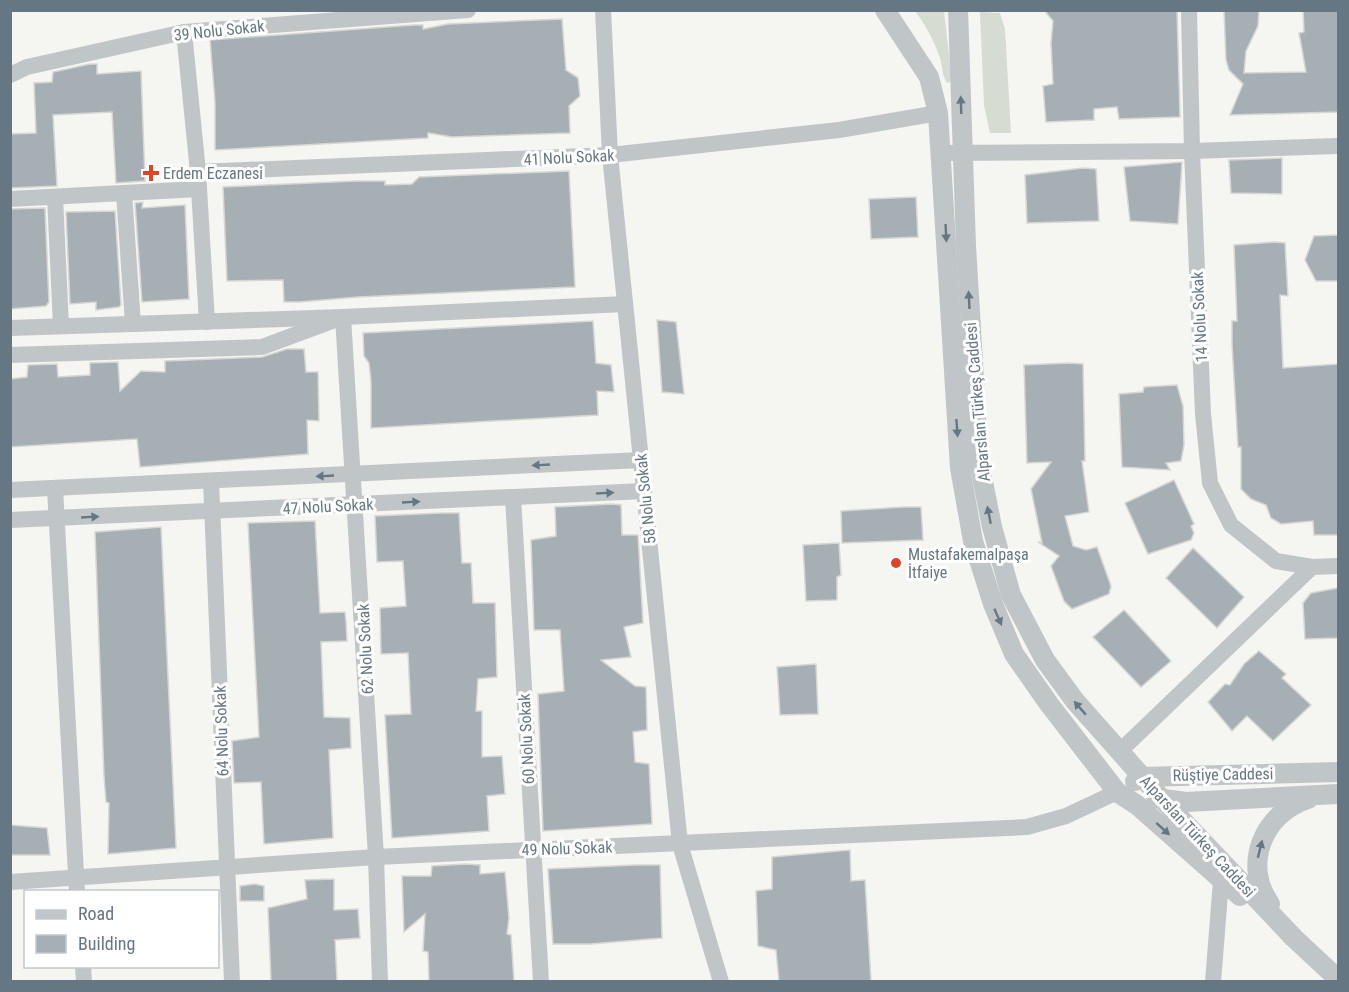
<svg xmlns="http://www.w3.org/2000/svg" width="1349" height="992" font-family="'Roboto Condensed',sans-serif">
<rect width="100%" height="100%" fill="#f5f5f1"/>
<g fill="#d6dcd2">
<path d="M915 11H944L952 81 947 83C941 74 943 65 939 55 933 39 925 24 915 11Z"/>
<path d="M980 12 1000 13 1005 29 1011 133H990L984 105Z"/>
</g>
<g fill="#a6b0b4" stroke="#d6d6d4" stroke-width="1.5">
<path d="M1044 10H1177L1180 117 1119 119 1117 107 1094 109V120L1046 122 1043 86 1053 84 1051 43 1053 21Z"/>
<path d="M1224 10H1259L1258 26 1246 51 1244 73 1306 72 1299 33 1304 32 1303 10H1338V112L1230 115 1243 84 1229 70 1226 60Z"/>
<path d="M562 19 566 70 578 78 580 96 569 106 570 133 452 137 428 133V138L215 150V102L210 40 414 25H423V29L448 24Z"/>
<path d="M90 64H97V74L141 71 145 181 116 183 112 112 53 115 57 186 10 188V134L36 133 34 83 52 82 53 72Z"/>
<path d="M1282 158V194L1231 193 1229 160Z"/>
<path d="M1182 162 1178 224 1130 221 1124 167Z"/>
<path d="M1083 168 1096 169 1099 221 1027 223 1025 175Z"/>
<path d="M569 171 575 287 358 297 299 302H284L283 280 227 281 223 187 356 181H385V185L412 184 419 177Z"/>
<path d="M916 197 918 237 871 239 869 199Z"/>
<path d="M143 202 142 208 185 205 189 299 142 302 135 203Z"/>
<path d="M45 208 49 302 46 306 10 309V209Z"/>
<path d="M115 211 121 305 119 307 96 310V302L70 304 66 212Z"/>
<path d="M1338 235V281H1316L1305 260 1314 236Z"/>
<path d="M1274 242 1285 243 1288 296 1280 295 1283 368 1338 364V535H1314L1313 521 1281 524 1271 518 1266 505 1251 499 1241 489V447H1238L1232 344V321H1237L1234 245Z"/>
<path d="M657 320 676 322 684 394 662 392Z"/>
<path d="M593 321 596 363 611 365 614 392 597 391 598 415 371 428V381L369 363 364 356 363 333Z"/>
<path d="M287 349H304L306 372H318L319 421 307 420 308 454 140 467 137 439 10 447V379L27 377 28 365 57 364 58 377 90 375V363L118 362 120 391 141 371 165 372V361L262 357Z"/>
<path d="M1069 363 1083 364 1085 461H1082L1089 512 1065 516 1073 546 1086 550 1097 547 1111 586 1109 594 1072 609 1064 601 1051 566 1059 556 1038 542 1042 543 1031 489 1051 462 1027 463 1024 365Z"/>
<path d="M1177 385 1183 406 1184 445 1181 461 1166 463 1170 470 1122 467 1119 394 1143 392 1144 387Z"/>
<path d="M1174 480 1194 524 1191 526 1194 533 1191 540 1148 554 1125 503Z"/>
<path d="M612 504 621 505 622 535H638L643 623 624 627 631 657 601 660 635 686 646 687 647 730 633 732 635 762 649 764 652 824 543 831 538 694 564 691 560 630H534L531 540 556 536 555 507Z"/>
<path d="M904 507H921L923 540 842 543 841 511Z"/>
<path d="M442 513H459L462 563H471L473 603H495L497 677 478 679 476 711H482V757L502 756 505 794 487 796 489 831 392 838 385 715 411 714 408 653 381 654 380 608 406 606 403 561 377 562 375 516Z"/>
<path d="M315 521 320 613 345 612 346 622 347 641 321 642 324 717 350 718 351 748 329 750 333 838 264 844 261 782 234 783 232 741 259 737 248 523Z"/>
<path d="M161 527 176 848 108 854 109 803 106 802 104 776 95 532Z"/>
<path d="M839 543 841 575 837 577V600L806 601 803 545Z"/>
<path d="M1193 548 1244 597 1217 628 1166 578Z"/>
<path d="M1338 588V638L1305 639 1303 603 1311 593Z"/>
<path d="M1124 610 1171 661 1141 687 1093 637Z"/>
<path d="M1259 651 1286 674 1282 678 1311 705 1273 741 1247 716 1232 731 1208 702 1225 684 1230 685 1244 664Z"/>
<path d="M816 664 818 714 780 715 777 667Z"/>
<path d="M10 825 47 828 50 855H10Z"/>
<path d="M850 850 851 881 865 880 871 981H779L776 950 758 946 756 891 772 889V857Z"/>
<path d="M466 864 480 865V874L505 872 509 918 507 934 511 935 514 981H429L428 952 423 951 425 914 404 932 402 876H431L432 866Z"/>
<path d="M635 865H660L662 938 590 944H553L548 869Z"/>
<path d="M334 879V910L358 909 360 938 335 940 337 981H271L268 908 307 899 305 880Z"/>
<path d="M255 884 264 886V901H240V886Z"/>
</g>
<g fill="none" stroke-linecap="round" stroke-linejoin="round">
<g stroke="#c0c5c7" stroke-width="16">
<path d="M603 10 610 155 680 844 721 982"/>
<path d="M1189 10 1192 151 1203 414 1210 483 1231 525 1276 561 1312 567 1338 566"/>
<path d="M184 32 198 172 207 322"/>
<path d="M10 75 27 67 184 32 468 10"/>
<path d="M942 153 1192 151 1338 146"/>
<path d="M198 172 610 155 839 130 938 113"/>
<path d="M124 193 133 324"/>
<path d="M55 197 61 326"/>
<path d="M10 199 199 189"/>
<path d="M10 328 343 317 625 304"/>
<path d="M10 355 262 347 343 317 376 857 380 982"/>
<path d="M211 481 232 982"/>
<path d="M55 488 77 892"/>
<path d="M10 490 641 460"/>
<path d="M513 497 541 982"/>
<path d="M10 520 644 491"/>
<path d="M1119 752 1312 567"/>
<path d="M10 882 376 857 1027 827 1066 816 1117 792"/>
<path d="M83 966 84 982"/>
<path d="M1213 982 1221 881"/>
</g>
<g stroke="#c0c5c7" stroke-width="20">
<path d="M885 10 929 77 938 113 960 468 973 541 993 604 1014 654 1049 704 1117 792 1137 805 1240 896"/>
<path d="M958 10 966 246 979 462 992 527 1011 595 1045 660 1075 701 1161 798 1294 938 1338 979"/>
<path d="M1135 781 1141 777 1338 772"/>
<path d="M1156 798 1186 802 1338 794"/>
<path d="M1270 904C1242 865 1263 813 1308 799"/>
</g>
</g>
<defs><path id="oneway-solid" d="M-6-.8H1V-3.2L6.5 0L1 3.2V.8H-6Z" transform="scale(1.5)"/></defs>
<g fill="#647782">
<use href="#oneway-solid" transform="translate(961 105) rotate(-92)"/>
<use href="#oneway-solid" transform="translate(946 233) rotate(87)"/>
<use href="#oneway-solid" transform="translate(969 300) rotate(-93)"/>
<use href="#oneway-solid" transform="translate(957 428) rotate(86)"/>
<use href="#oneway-solid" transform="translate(541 465) rotate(177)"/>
<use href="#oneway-solid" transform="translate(325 476) rotate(177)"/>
<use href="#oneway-solid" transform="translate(605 493) rotate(-3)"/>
<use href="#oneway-solid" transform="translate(411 502) rotate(-3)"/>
<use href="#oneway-solid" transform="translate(989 515) rotate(-101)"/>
<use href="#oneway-solid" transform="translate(90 517) rotate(-3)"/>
<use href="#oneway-solid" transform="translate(998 617) rotate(66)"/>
<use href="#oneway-solid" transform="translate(1080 708) rotate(-131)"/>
<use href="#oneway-solid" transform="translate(1163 829) rotate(42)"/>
<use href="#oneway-solid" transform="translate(1260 849) rotate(-76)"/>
</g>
<g fill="#e04426" stroke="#fff" stroke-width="2">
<path d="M148 164h6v6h6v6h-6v6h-6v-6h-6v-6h6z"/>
<circle cx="896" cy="563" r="6"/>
</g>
<g text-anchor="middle" stroke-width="6" stroke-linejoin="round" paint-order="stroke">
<g font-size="16" fill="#647782" stroke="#fff">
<text transform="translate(219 30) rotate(-6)" y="6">39 Nolu Sokak</text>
<text transform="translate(569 157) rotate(-3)" y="6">41 Nolu Sokak</text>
<text transform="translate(1199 317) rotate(-93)" y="6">14 Nolu Sokak</text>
<text transform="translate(977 402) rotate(-95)" y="6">Alparslan Türkeş Caddesi</text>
<text transform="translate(645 499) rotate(-96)" y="6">58 Nolu Sokak</text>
<text transform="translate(328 506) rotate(-3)" y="6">47 Nolu Sokak</text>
<text transform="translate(365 649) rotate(-93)" y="6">62 Nolu Sokak</text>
<text transform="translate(221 731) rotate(-92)" y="6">64 Nolu Sokak</text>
<text transform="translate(526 739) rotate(-93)" y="6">60 Nolu Sokak</text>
<text transform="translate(1223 774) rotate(-1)" y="6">Rüştiye Caddesi</text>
<text transform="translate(1198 836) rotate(47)" y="6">Alparslan Türkeş Caddesi</text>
<text transform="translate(567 848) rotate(-2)" y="6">49 Nolu Sokak</text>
</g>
<g font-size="16" fill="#647782" stroke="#fff" text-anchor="start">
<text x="163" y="179">Erdem Eczanesi</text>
<text x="908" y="560">Mustafakemalpaşa<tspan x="908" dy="18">İtfaiye</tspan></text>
</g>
</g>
<rect width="1349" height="992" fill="none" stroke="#647782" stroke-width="24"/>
<rect x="24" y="890" width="195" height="78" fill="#ffffff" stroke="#c1c9cd" stroke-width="1.5"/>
<rect x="36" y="910" width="30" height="9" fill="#c0c5c7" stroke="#c1c9cd" stroke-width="1.5"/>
<text x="78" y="920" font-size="18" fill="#647782">Road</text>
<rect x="36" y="935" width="30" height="18" fill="#a6b0b4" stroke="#c1c9cd" stroke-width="1.5"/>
<text x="78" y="950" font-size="18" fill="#647782">Building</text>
</svg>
